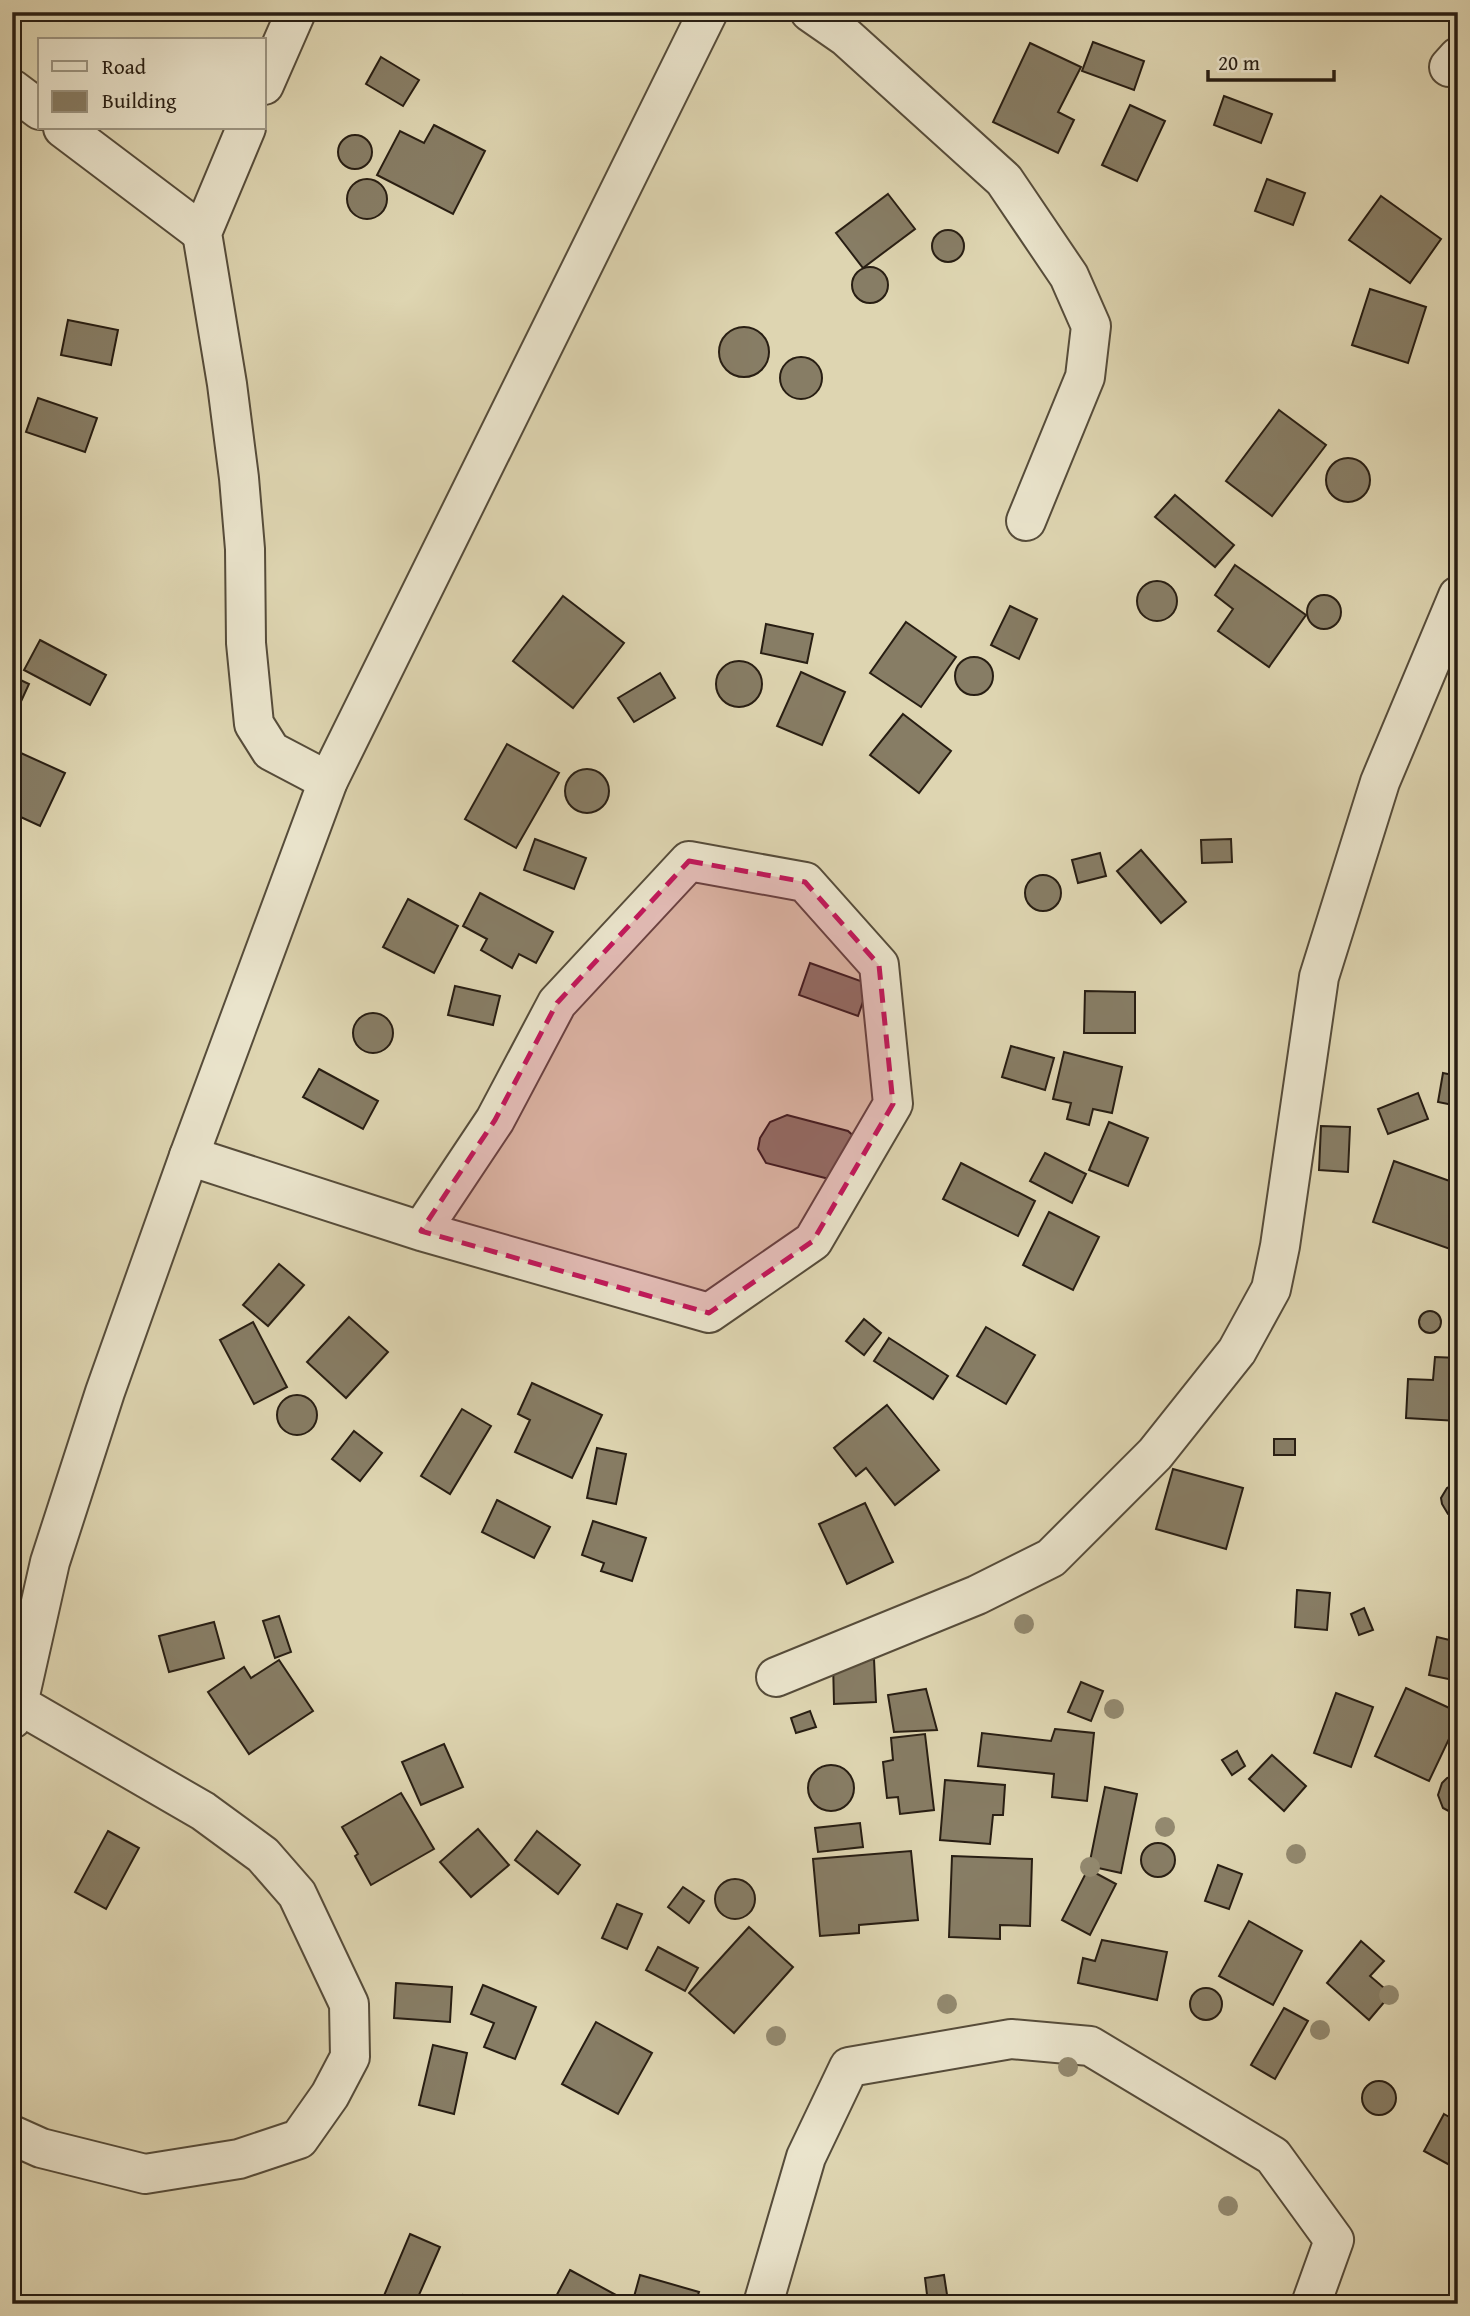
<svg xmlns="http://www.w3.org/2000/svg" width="1470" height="2316" font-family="'Gentium Book Plus',serif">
<rect width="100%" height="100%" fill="#ded5b1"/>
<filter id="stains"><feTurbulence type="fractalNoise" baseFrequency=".00286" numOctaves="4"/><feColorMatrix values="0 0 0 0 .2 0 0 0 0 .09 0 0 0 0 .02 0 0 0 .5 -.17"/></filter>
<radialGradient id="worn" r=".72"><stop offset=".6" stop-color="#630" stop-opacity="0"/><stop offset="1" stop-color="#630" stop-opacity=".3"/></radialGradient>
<g fill="#877d65" stroke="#281e13" stroke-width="2">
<path d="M1093 42 1144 61 1134 90 1082 71Z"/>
<path d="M1030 43 1081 67 1058 112 1074 120 1058 153 993 122Z"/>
<path d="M381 57 419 80 403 106 366 84Z"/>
<path d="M1224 96 1272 114 1261 143 1214 125Z"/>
<path d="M1130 105 1165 121 1137 181 1102 165Z"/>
<path d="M434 125 485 151 453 214 377 175 400 131 424 143Z"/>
<circle cx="355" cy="152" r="17"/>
<circle cx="367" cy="199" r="20"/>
<path d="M1267 179 1305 193 1293 225 1255 211Z"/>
<path d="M888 194 915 229 863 268 836 233Z"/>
<path d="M1381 196 1441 239 1410 283 1349 240Z"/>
<circle cx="948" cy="246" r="16"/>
<circle cx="870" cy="285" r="18"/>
<path d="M1370 289 1426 307 1408 363 1352 345Z"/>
<path d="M68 320 118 330 111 365 61 355Z"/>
<circle cx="744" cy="352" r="25"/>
<circle cx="801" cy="378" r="21"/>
<path d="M38 398 97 418 85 452 26 432Z"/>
<path d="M1279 410 1326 445 1272 516 1226 481Z"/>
<circle cx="1348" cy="480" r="22"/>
<path d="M1175 495 1234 545 1215 567 1155 517Z"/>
<path d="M1235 565 1306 615 1269 667 1218 631 1233 609 1215 595Z"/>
<circle cx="1157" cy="601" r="20"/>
<circle cx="1324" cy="612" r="17"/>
<path d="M563 596 624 643 573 708 513 661Z"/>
<path d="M1010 606 1037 619 1019 659 991 645Z"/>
<path d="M906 622 956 657 921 707 870 673Z"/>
<path d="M766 624 813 634 807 663 761 653Z"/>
<path d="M40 640 106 675 90 705 24 670Z"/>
<circle cx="974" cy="676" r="19"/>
<circle cx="739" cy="684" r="23"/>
<path d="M801 672 845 692 822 745 777 726Z"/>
<path d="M660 673 675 698 634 722 618 698Z"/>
<path d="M12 676 29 684 12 721Z"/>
<path d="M903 714 951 751 919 793 870 755Z"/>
<path d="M507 744 559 773 516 848 465 819Z"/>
<path d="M12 749 65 773 40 826 12 813Z"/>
<circle cx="587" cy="791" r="22"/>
<path d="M535 839 586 858 574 889 524 870Z"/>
<path d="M1231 839 1232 862 1202 863 1201 840Z"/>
<path d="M1141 850 1186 902 1161 923 1117 871Z"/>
<path d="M1100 853 1106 876 1078 883 1072 860Z"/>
<circle cx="1043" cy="893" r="18"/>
<path d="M480 893 553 932 536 963 519 954 512 968 481 950 487 939 463 926Z"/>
<path d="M408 899 458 926 434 973 383 947Z"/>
<path d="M810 963 869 984 858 1016 799 995Z"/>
<path d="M455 986 500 996 493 1025 448 1015Z"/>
<path d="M1085 991 1135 992V1033H1084Z"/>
<circle cx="373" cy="1033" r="20"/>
<path d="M1458 1024V1055L1452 1054Z"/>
<path d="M1011 1046 1054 1058 1045 1090 1002 1077Z"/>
<path d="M1064 1052 1122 1067 1112 1113 1093 1109 1089 1125 1067 1119 1071 1103 1053 1099Z"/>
<path d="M319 1069 378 1101 363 1129 303 1097Z"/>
<path d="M1443 1073 1458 1076V1106L1438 1102Z"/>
<path d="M1418 1093 1428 1119 1388 1134 1378 1109Z"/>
<path d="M787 1115 848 1131 858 1140 841 1182 766 1163 758 1149 760 1138 770 1122Z"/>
<path d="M1109 1122 1148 1138 1128 1186 1089 1170Z"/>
<path d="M1321 1126 1350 1127 1348 1172 1319 1170Z"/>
<path d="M1045 1153 1086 1174 1072 1203 1030 1181Z"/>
<path d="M1394 1161 1458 1184V1236L1453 1250 1373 1222Z"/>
<path d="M961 1163 1035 1201 1018 1236 943 1199Z"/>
<path d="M1049 1212 1099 1237 1073 1290 1023 1265Z"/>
<path d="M279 1264 304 1285 268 1326 243 1305Z"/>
<circle cx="1430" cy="1322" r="11"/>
<path d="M349 1317 388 1352 346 1398 307 1362Z"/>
<path d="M864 1319 881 1333 864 1355 846 1341Z"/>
<path d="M253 1322 287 1387 254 1404 220 1340Z"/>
<path d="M986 1327 1035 1355 1006 1404 957 1376Z"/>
<path d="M889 1338 948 1376 933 1399 874 1361Z"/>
<path d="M1435 1357 1458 1358V1421L1406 1418 1408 1379 1433 1380Z"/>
<path d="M532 1383 602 1415 572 1478 515 1452 530 1420 518 1414Z"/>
<circle cx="297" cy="1415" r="20"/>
<path d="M887 1405 939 1470 895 1505 866 1468 856 1476 834 1448Z"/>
<path d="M462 1409 491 1426 450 1494 421 1476Z"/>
<path d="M354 1431 382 1453 360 1481 332 1459Z"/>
<rect x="1274" y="1439" width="21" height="16"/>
<path d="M597 1448 626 1454 616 1504 587 1498Z"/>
<path d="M1173 1469 1243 1488 1226 1549 1156 1529Z"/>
<path d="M1457 1483H1458V1518L1448 1514 1442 1504 1441 1498 1447 1488Z"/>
<path d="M497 1500 550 1527 534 1558 482 1532Z"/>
<path d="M865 1503 893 1562 847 1584 819 1524Z"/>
<path d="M593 1521 646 1538 632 1581 601 1571 604 1563 582 1555Z"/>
<path d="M1297 1590 1330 1593 1327 1630 1295 1627Z"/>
<path d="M1364 1608 1373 1630 1359 1635 1351 1614Z"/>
<path d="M279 1616 291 1652 275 1658 263 1621Z"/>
<path d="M214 1622 224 1658 169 1672 159 1636Z"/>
<path d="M1437 1637 1458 1642V1681L1429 1675Z"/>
<path d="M874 1659 876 1702 834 1704 833 1661Z"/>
<path d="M279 1660 313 1711 249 1754 208 1692 244 1667 251 1678Z"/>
<path d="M1081 1682 1103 1691 1091 1721 1068 1712Z"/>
<path d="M1406 1688 1458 1712V1720L1429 1781 1375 1756Z"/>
<path d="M926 1689 937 1730 894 1732 888 1695Z"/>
<path d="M1336 1693 1373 1707 1351 1767 1314 1753Z"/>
<path d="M810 1711 816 1727 796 1733 791 1718Z"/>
<path d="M1055 1729 1094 1733 1087 1801 1052 1797 1054 1774 978 1766 982 1733 1051 1741Z"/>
<path d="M925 1734 934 1810 900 1814 898 1797 887 1798 883 1762 893 1760 891 1738Z"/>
<path d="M444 1744 463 1787 421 1805 402 1762Z"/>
<path d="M1237 1751 1245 1766 1232 1775 1222 1760Z"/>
<path d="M1272 1755 1306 1786 1284 1811 1249 1779Z"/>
<circle cx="831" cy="1788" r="23"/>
<path d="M1458 1774V1816L1443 1808 1438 1795 1442 1783 1447 1778Z"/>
<path d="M945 1780 1005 1785 1003 1815H993L990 1844 940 1840Z"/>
<path d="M1105 1787 1137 1794 1121 1873 1089 1866Z"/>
<path d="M401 1793 434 1849 371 1885 355 1856 358 1854 342 1827Z"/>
<path d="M860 1823 863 1847 818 1852 815 1828Z"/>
<path d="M478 1829 509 1865 471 1897 440 1862Z"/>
<path d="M108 1831 139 1848 106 1909 75 1892Z"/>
<path d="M537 1831 580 1865 558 1894 515 1860Z"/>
<circle cx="1158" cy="1860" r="17"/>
<path d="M911 1851 918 1920 859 1925V1933L820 1936 813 1859Z"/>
<path d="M952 1856 1032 1859 1030 1926 1000 1925V1939L949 1937Z"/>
<path d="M1218 1865 1242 1874 1229 1909 1205 1901Z"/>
<path d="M1088 1869 1116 1884 1090 1935 1062 1920Z"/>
<circle cx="735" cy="1899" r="20"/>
<path d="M683 1887 704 1901 689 1923 668 1907Z"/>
<path d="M617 1904 642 1914 627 1949 602 1938Z"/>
<path d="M1249 1921 1302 1951 1273 2005 1219 1976Z"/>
<path d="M749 1927 793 1967 734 2033 689 1993Z"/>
<path d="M1102 1940 1167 1952 1157 2000 1078 1983 1083 1958 1095 1961Z"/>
<path d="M1361 1941 1384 1961 1370 1976 1391 1994 1369 2020 1327 1983Z"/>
<path d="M658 1947 698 1968 685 1991 646 1970Z"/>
<path d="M396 1983 452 1987 450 2022 394 2018Z"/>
<path d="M483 1985 536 2007 515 2059 484 2047 494 2023 471 2014Z"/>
<circle cx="1206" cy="2004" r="16"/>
<path d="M1284 2008 1308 2021 1275 2079 1251 2065Z"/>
<path d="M596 2022 652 2053 618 2114 562 2084Z"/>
<path d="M433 2045 467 2053 454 2114 419 2105Z"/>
<circle cx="1379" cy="2098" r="17"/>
<path d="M1444 2114 1458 2122 1457 2169 1424 2151Z"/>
<path d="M410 2234 440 2247 415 2304H397L383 2298Z"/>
<path d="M570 2270 616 2295 612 2304H552Z"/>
<path d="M640 2275 699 2292 695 2304H632Z"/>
<path d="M944 2275 948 2301 928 2303 925 2278Z"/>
<path d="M463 2295 485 2304H459Z"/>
</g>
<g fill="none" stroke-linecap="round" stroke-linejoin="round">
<g stroke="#564c3a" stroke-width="42">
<g id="minor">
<path d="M810 12 846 37 1004 180 1069 276 1091 326 1085 377 1026 521"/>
<path d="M1449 67 1458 57"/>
<path d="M264 85 296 12"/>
<path d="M12 89 40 110"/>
<path d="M63 128 202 233"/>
<path d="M246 128 202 233 227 384 239 478 245 549 246 643 254 724 271 751 328 781"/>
<path d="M189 1156 421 1231 709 1313 813 1241 893 1104 879 965 805 882 689 861 557 1003 495 1120 421 1231"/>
<path d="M776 1677 977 1595 1051 1558 1155 1454 1237 1351 1271 1289 1280 1246 1319 977 1380 782 1458 596"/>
<path d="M12 1719 18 1704 50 1562 105 1392 189 1156 328 781 708 12"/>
<path d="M12 2135 41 2148 145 2174 239 2159 299 2139 330 2095 350 2057 349 2004 297 1894 263 1855 203 1811 18 1704"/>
<path d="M763 2304 806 2157 849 2067 1011 2039 1090 2046 1273 2156 1334 2240 1311 2304"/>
</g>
</g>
<use href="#minor" stroke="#eae4cc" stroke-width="38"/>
</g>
<g fill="#938a70">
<circle cx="1024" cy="1624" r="10"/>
<circle cx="1114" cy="1709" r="10"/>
<circle cx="1165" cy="1827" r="10"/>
<circle cx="1296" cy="1854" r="10"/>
<circle cx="1090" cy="1867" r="10"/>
<circle cx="1389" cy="1995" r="10"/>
<circle cx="947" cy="2004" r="10"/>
<circle cx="1320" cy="2030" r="10"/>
<circle cx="776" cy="2036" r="10"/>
<circle cx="1068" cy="2067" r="10"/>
<circle cx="1228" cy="2206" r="10"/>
</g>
<path fill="#c2185b" fill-opacity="0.2" stroke="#c2185b" stroke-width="5" stroke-dasharray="14 9" stroke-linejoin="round" d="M689 861 805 882 879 965 893 1104 813 1241 709 1313 421 1231 495 1120 557 1003Z"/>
<rect width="1470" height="2316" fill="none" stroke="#ded5b1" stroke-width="42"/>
<rect x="14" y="14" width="1442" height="2288" fill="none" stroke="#281e13" stroke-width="3.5"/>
<rect x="21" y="21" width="1428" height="2274" fill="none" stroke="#281e13" stroke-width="2"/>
<rect x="38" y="38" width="228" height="91" fill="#eae4cc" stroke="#9c9582" stroke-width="2"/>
<rect x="52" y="61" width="35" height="10" fill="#eae4cc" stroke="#9c9582" stroke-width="2"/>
<text x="102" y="74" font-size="21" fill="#281e13">Road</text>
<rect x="52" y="91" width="35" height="21" fill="#877d65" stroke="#9c9582" stroke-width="2"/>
<text x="102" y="108" font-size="21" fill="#281e13">Building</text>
<path d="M1208 70v10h126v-10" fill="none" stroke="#281e13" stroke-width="3.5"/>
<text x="1218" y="70" font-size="21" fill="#281e13" stroke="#eae4cc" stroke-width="5" paint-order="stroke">20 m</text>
<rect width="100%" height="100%" filter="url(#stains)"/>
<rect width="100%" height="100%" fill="url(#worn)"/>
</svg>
